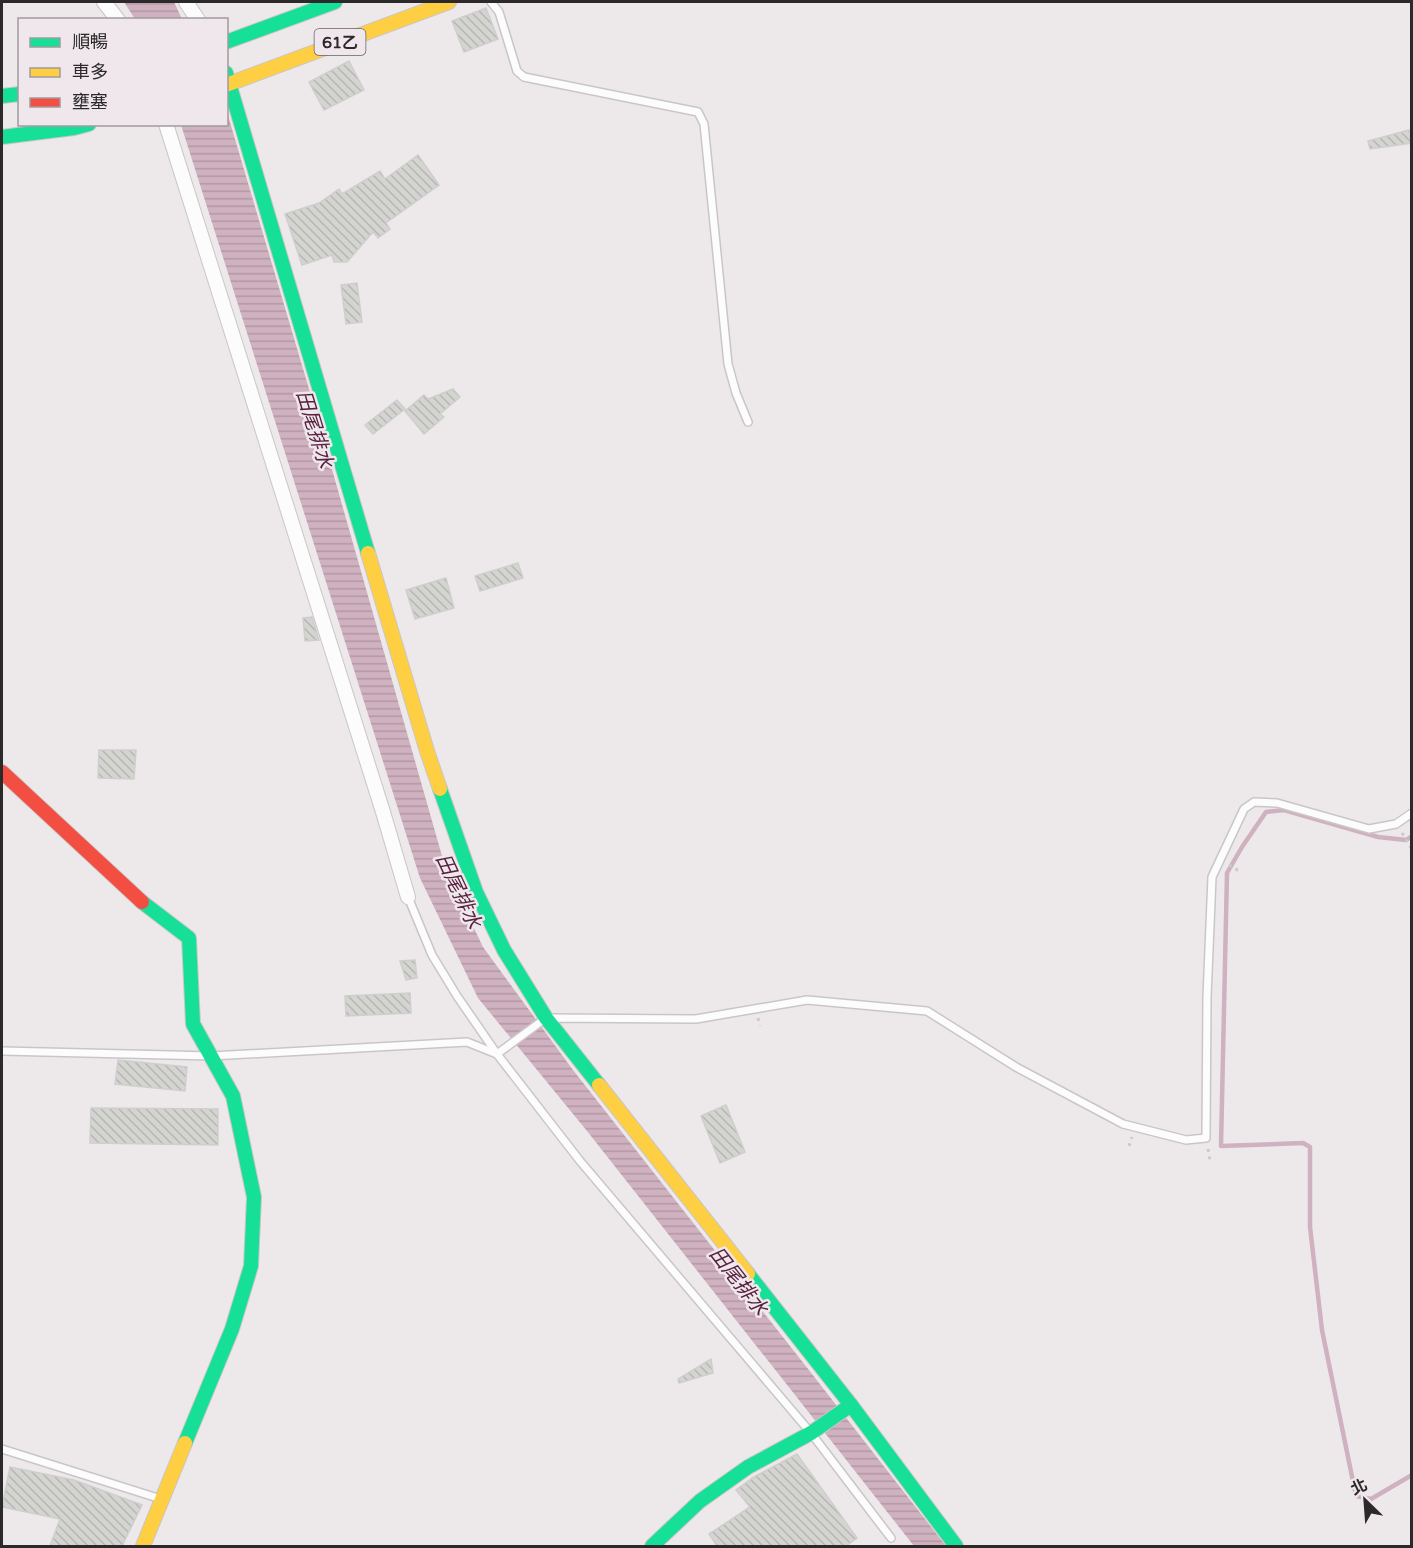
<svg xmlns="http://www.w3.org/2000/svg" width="1413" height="1548" font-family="'Varela Round','Noto Sans TC',sans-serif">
<defs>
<pattern id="water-rules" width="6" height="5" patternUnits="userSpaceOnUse" patternTransform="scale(1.5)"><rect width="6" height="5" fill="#cfb1bf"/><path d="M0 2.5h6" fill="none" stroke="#b298a4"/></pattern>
<pattern id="building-back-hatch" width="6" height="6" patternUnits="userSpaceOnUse" patternTransform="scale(1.5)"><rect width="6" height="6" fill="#d4d5d0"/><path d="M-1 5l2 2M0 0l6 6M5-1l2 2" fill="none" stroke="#b6b7b3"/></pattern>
</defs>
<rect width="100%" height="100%" fill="#ede9eb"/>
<g fill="url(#water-rules)">
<path d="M124 2H174L182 19H135Z"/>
<path d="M227 112 312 399 446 870 483 947 573 1070 812 1374 946 1546H914L587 1131 478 998 420 878 181 125 226 124Z"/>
</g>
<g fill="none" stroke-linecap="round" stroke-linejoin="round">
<path stroke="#cfb1bf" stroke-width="4.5" d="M1412 836 1406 840 1378 837 1284 810 1266 812 1242 847 1227 873 1221 1146 1303 1143 1310 1147V1227L1322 1330 1356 1496 1371 1499 1412 1475"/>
</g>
<g fill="url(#building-back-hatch)" stroke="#cfcece" stroke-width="1.5">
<path d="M486 8 498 39 464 52 452 21Z"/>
<path d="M349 61 364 90 324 110 309 82Z"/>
<path d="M1409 130 1412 143 1370 149 1368 141Z"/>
<path d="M418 155 439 185 386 223 390 229 378 238 373 232 347 262H334L332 255 302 265 285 214 319 203 339 189 342 194 380 171 385 179Z"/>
<path d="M357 283 362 322 346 324 341 285Z"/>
<path d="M453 389 460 397 440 414 444 417 424 434 405 411 424 395 428 399Z"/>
<path d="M397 400 405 409 373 434 365 425Z"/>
<path d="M518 563 523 578 480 591 475 576Z"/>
<path d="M446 578 454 608 415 619 406 590Z"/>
<path d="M312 617 319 640 305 641 303 618Z"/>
<path d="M99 750H136L134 779 98 778Z"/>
<path d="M415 960 417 978 406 980 400 961Z"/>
<path d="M410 993 411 1013 346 1016 345 996Z"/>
<path d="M118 1060 187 1067 185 1091 115 1084Z"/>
<path d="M726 1105 745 1152 720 1163 701 1116Z"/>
<path d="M91 1108 218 1109V1145L90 1143Z"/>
<path d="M711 1359 713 1373 679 1383 678 1379Z"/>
<path d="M797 1454 857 1538 846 1546H717L709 1534 750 1507 736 1490 754 1477Z"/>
<path d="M10 1467 74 1480 142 1505 122 1546H50L60 1519 2 1507Z"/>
</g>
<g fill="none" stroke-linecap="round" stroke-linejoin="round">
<g stroke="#cac6c8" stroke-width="10">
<g id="lane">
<path d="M491 2 499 12 517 71 524 77 698 112 704 124 728 364 736 393 748 422"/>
<path d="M408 897 432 955 457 996 497 1054 580 1161 811 1433 891 1538"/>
<path d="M2 1051 211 1056 467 1042 497 1054 546 1018 696 1019 807 1000 927 1011 1016 1067 1123 1124 1186 1140 1206 1138 1207 997 1212 877 1244 809 1254 802 1277 803 1369 829 1396 824 1412 813"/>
<path d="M2 1449 161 1499"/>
</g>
</g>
<g stroke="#cac6c8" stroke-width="16">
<g id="street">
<path d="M104 2 118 20"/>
<path d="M186 2 198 20"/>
<path d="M166 124 383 812 408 897"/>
</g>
</g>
<g stroke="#cac6c8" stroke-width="16">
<g id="fast">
<path d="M226 42 335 2"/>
<path d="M226 73 368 553"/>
<path d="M2 96 20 94"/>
<path d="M2 137 74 128 89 124"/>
<path d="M440 789 476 892 504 950 546 1018 599 1085"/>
<path d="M142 902 189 938 193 1024 233 1096 254 1197 251 1266 232 1329 185 1443"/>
<path d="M748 1274 851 1405 956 1546"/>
<path d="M652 1546 700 1501 748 1467 811 1433 851 1405"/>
</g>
</g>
<g stroke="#cac6c8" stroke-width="16">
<g id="slow">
<path d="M226 85 449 2"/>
<path d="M368 553 427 751 440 789"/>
<path d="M599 1085 748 1274"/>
<path d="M143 1546 185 1443"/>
</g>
</g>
<g stroke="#cac6c8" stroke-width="16">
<path id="jam" d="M2 772 142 902"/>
</g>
<g stroke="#cbcaca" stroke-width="3" stroke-dasharray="3 4.5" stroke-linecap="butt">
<path d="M1402 833 1411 848"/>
<path d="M1229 865 1239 871"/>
<path d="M758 1018 760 1026"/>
<path d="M1129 1146 1132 1137"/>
<path d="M1208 1149 1210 1161"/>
</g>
<use href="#lane" stroke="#fcfcfc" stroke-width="7"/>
<use href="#street" stroke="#fcfcfc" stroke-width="14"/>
<use href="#fast" stroke="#16e098" stroke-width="14"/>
<use href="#slow" stroke="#ffcf43" stroke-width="14"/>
<use href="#jam" stroke="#f24e42" stroke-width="14"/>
</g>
<g text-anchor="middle" stroke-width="5" stroke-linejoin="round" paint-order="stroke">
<rect fill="#efe7eb" stroke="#666264" stroke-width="1.5" x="314.5" y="29" width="51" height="26" rx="4.5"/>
<g font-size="16" font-weight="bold" fill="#2c292a">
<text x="340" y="48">61乙</text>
</g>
<g font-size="20" font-style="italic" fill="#56223f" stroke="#efe7eb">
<text transform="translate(315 429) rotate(73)" y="7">田尾排水</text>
<text transform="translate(459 891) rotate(65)" y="7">田尾排水</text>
<text transform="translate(739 1281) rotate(52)" y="7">田尾排水</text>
</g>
</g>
<rect width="1413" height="1548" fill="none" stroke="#2c292a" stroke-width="6"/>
<rect x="18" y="18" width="210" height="108" fill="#efe7eb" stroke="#a19b9e" stroke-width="1.5"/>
<rect x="30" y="38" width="30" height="9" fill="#16e098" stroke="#a19b9e" stroke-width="1.5"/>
<text x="72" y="48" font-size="18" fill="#2c292a">順暢</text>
<rect x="30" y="68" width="30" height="9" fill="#ffcf43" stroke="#a19b9e" stroke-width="1.5"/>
<text x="72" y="78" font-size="18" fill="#2c292a">車多</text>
<rect x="30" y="98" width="30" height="9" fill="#f24e42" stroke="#a19b9e" stroke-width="1.5"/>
<text x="72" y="108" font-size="18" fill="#2c292a">壅塞</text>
<g transform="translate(1365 1500) rotate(335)" stroke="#efe7eb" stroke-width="4.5" paint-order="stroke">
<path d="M0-4.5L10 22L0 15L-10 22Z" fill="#2c292a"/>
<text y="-9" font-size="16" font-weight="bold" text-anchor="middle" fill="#2c292a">北</text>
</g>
</svg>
